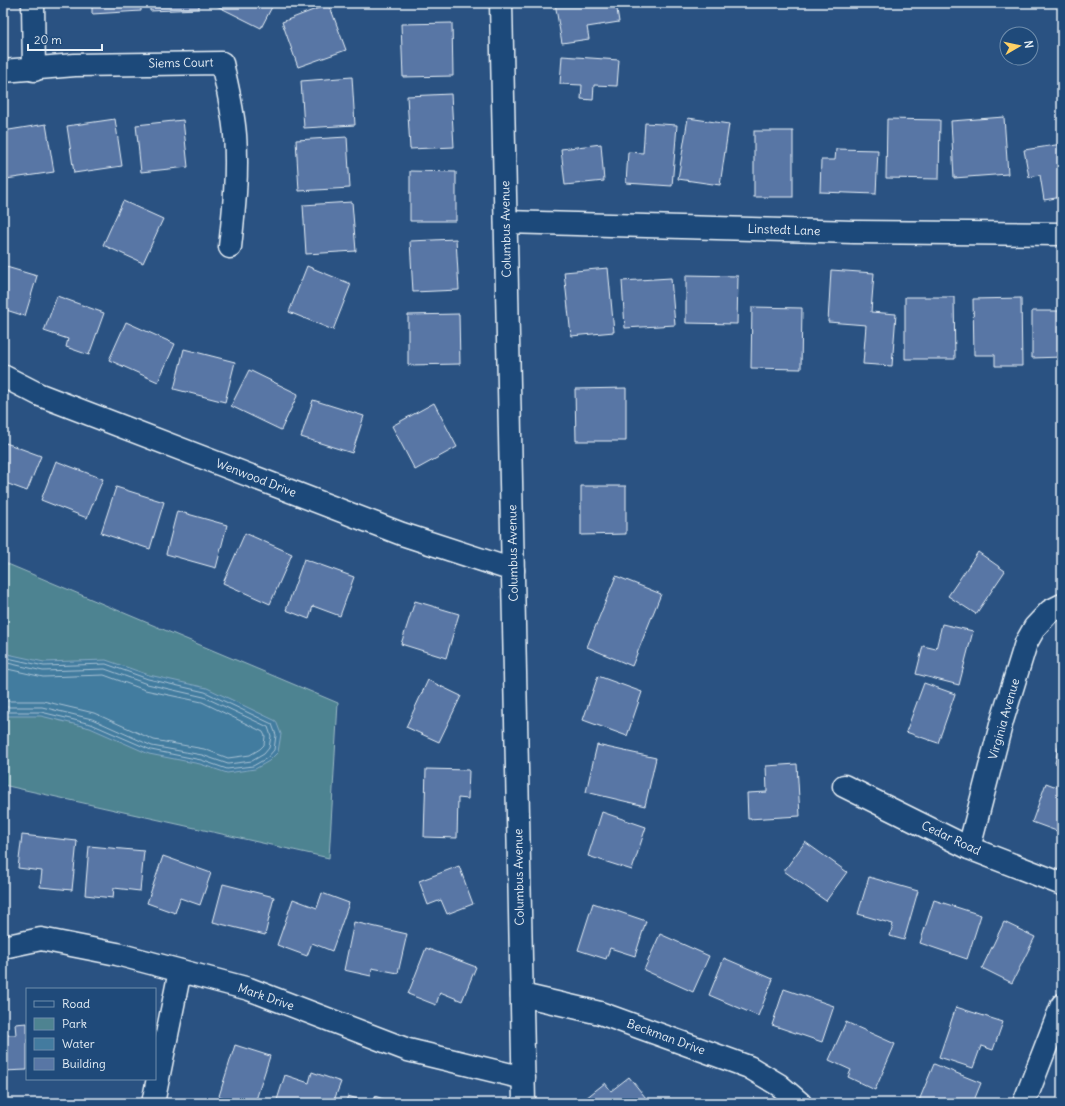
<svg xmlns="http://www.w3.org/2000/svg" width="1065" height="1106" font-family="Delius,sans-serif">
<rect width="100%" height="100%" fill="#2a5282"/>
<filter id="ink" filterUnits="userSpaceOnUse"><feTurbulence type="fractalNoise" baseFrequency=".025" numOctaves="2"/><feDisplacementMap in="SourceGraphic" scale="8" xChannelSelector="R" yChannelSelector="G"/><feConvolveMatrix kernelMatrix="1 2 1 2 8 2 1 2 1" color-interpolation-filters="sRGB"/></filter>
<g filter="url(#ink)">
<path fill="#4e8391" stroke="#9bbac4" d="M3 562 338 703 329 858 3 785Z"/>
<path fill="#437b9f" stroke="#85aac3" d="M3 653 44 662 106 660 149 675 207 688 276 721 281 734 278 752 269 761 255 769 227 773 200 764 149 754 90 728 41 716H3Z"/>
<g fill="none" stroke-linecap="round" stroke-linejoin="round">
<g stroke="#a6c2d4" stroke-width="1">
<path d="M3 657 44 666 106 664 148 679 205 692 272 724 276 735 274 750 267 758 253 766 227 769 201 760 151 750 91 724 41 712H3"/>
<path d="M3 662 43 671 105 669 147 684 204 697 268 727 271 736 269 748 264 754 252 761 228 764 202 755 152 746 92 719 42 707H3"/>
<path d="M3 668 43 677 104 675 145 690 202 702 263 732 265 736 264 745 260 749 250 755 228 758 204 749 154 740 94 713 43 701H3"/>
</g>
</g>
<g fill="#5876a5" stroke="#e8f1f8">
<path d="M92 3H141V11L92 14Z"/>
<path d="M150 3H199V9L150 11Z"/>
<path d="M218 3H274L261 28 217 6Z"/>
<path d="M555 3H616L619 22 587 27 589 39 562 43Z"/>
<path d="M329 4 346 50 298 67 282 22Z"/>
<path d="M452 23 453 76 403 77 401 24Z"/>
<path d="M562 56 619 60 617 86 594 85 593 100 581 99 582 85 560 84Z"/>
<path d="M352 77 355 125 304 128 301 81Z"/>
<path d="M451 94 454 147 410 149 407 96Z"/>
<path d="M1004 117 1008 174 954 178 951 121Z"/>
<path d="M688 118 729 124 720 185 678 179Z"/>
<path d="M115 119 122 166 74 173 67 126Z"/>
<path d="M887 119 940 120 939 179 886 178Z"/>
<path d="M183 120 188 167 141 172 136 125Z"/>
<path d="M645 123 677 125 672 186 626 183 628 152 643 153Z"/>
<path d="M46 124 54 172 6 179 3 159V131Z"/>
<rect x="754" y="131" width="39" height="66"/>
<path d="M347 137 350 188 299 191 296 140Z"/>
<path d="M601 144 604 181 565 185 561 149Z"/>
<path d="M1062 144V197L1044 200 1040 175 1029 177 1024 150Z"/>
<path d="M836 149 878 150 876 194 820 192 821 160H835Z"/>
<path d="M410 171 456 172V221H410Z"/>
<path d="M123 201 163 219 143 263 103 245Z"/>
<path d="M352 202 356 251 306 254 303 205Z"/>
<path d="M456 239 459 290 413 292 410 241Z"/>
<path d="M3 266 37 276 25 316 3 309Z"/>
<path d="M307 266 351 284 333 330 289 312Z"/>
<path d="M608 268 614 332 571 336 564 272Z"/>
<path d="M831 270 874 273 871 312 896 314 892 366 863 364 866 325 828 322Z"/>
<path d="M686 275 738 276 737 324 686 323Z"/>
<path d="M671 278 675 325 625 328 622 281Z"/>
<path d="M57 296 104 313 89 355 66 347 68 339 44 331Z"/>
<path d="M905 297H954L955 359H905Z"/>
<path d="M1021 298 1022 366H995V355H974L973 299Z"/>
<path d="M752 307 802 308 801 369 751 368Z"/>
<path d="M1032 311H1062V357L1032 358Z"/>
<path d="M459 314 460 364 408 365V315Z"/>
<path d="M126 322 175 344 158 382 109 360Z"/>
<path d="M184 349 235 362 225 402 174 389Z"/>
<path d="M249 370 298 394 281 430 231 406Z"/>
<path d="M626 388V441H576L575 389Z"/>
<path d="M313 400 364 416 352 453 301 437Z"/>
<path d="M434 403 457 447 415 470 392 426Z"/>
<path d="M3 442 41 456 27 491 3 482Z"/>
<path d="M56 461 103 479 87 518 41 500Z"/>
<path d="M581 486H626V534L581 535Z"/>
<path d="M116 487 164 502 150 549 101 533Z"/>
<path d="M177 511 227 525 216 568 166 554Z"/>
<path d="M245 533 292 554 270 604 223 583Z"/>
<path d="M978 552 1005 571 976 614 948 596Z"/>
<path d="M304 559 354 577 340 616 313 606 309 619 286 610Z"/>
<path d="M616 576 661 594 632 666 587 647Z"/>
<path d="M415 601 459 614 446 658 401 644Z"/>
<path d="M942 624 973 631 959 685 916 674 923 646 936 649Z"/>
<path d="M598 676 642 692 627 736 583 720Z"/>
<path d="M428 680 461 696 439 742 406 727Z"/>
<path d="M924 683 955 694 938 743 906 732Z"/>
<path d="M1062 729V765L1055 763Z"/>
<path d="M597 745 656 758 645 806 586 792Z"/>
<path d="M797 764 800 816 748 819 747 793 767 792 766 766Z"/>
<path d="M426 769 469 770 468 799 458 798 457 838 424 837Z"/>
<path d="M1046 783 1062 789V833L1032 822Z"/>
<path d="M602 812 646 827 632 870 588 856Z"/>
<path d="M22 835 77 841 72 890 40 887 42 871 18 868Z"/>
<path d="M805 842 847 872 826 901 784 871Z"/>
<path d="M89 846 144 851 140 891 114 888 113 898 85 895Z"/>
<path d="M163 856 211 873 200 905 180 898 175 913 147 903Z"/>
<path d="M459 866 473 904 447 914 441 900 428 905 419 881Z"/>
<path d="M869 877 918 891 904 940 890 936 893 924 858 914Z"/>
<path d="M223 884 274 897 265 935 213 922Z"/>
<path d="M322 893 349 903 332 951 312 943 307 956 277 945 293 899 317 908Z"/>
<path d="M934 900 981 915 967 959 920 943Z"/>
<path d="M593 903 646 921 635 956 610 948 606 959 578 950Z"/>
<path d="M354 922 407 934 398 973 372 968 371 976 344 970Z"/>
<path d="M1004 922 1035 937 1012 983 982 968Z"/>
<path d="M660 934 709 956 693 992 644 970Z"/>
<path d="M426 948 476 967 462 1001 440 992 436 1005 408 994Z"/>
<path d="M724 958 773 979 758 1016 709 995Z"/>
<path d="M784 989 834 1006 822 1042 772 1025Z"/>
<path d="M956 1007 1003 1022 993 1050 981 1046 973 1068 939 1057Z"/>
<path d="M846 1022 895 1044 875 1090 848 1077 851 1070 829 1060Z"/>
<path d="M27 1023V1070L3 1071V1035H16L15 1024Z"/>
<path d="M235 1045 270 1056 255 1103H240L219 1096Z"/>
<path d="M934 1064 981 1083 973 1103H918Z"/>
<path d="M312 1072 341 1082 333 1103H276L285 1075 309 1083Z"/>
<path d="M629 1077 650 1103H583L581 1102 605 1083 611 1091Z"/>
<path d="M348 1096 370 1103H345Z"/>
<path d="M375 1096 394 1103H373Z"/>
</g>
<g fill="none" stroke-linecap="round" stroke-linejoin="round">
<g stroke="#e8f1f8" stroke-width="25">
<g id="minor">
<path d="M33 3 34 70"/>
<path d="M501 3 524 1103"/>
<path d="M3 71 75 65 222 63C227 86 233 110 235 135 238 172 234 210 230 247"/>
<path d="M506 222 854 232 1062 234"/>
<path d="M3 376 40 395 402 534 513 570"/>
<path d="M844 786 969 848 1062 884"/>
<path d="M969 848 1002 721 1026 643 1035 627 1050 611 1062 605"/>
<path d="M3 947 41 939 117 954 249 989 408 1050 524 1078"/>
<path d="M522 995 600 1013 749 1067 779 1085 800 1103"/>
<path d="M153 1103 180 971"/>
<path d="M1024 1103 1062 1005"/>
</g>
</g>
<use href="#minor" stroke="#1f4a7a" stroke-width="22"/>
</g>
</g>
<g text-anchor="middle" stroke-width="3" stroke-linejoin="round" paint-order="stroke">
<g font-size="12" fill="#e8f1f8" stroke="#1f4a7a">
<text transform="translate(181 63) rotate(-1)" y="4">Siems Court</text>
<text transform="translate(506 229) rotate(-91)" y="4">Columbus Avenue</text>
<text transform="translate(784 230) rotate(2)" y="4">Linstedt Lane</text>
<text transform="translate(256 478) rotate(21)" y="4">Wenwood Drive</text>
<text transform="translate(513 553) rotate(-91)" y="4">Columbus Avenue</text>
<text transform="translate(1004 719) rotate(-74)" y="4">Virginia Avenue</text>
<text transform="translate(951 838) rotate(25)" y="4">Cedar Road</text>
<text transform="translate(519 877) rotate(-91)" y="4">Columbus Avenue</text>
<text transform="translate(266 997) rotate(19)" y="4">Mark Drive</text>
<text transform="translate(666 1037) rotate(20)" y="4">Beckman Drive</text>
</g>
</g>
<rect width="1065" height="1106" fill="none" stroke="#1f4a7a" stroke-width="16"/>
<rect x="8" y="8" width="1049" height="1090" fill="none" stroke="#e8f1f8" stroke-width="1.5" filter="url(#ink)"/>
<rect x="26" y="988" width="130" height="92" fill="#1f4a7a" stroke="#6f8dac"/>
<rect x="34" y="1001" width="20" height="6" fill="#1f4a7a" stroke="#6f8dac"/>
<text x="62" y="1008" font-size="12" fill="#e8f1f8">Road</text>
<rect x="34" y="1018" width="20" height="12" fill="#4e8391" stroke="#6f8dac"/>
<text x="62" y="1028" font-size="12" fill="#e8f1f8">Park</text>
<rect x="34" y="1038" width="20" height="12" fill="#437b9f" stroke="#6f8dac"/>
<text x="62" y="1048" font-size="12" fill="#e8f1f8">Water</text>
<rect x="34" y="1058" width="20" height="12" fill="#5876a5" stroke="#6f8dac"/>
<text x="62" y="1068" font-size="12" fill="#e8f1f8">Building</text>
<g transform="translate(1019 46) rotate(81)"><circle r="19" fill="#1f4a7a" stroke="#6f8dac"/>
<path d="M0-3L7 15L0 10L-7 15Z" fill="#ffd166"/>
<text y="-6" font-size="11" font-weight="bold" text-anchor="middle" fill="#e8f1f8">N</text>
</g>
<path d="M28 44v6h74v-6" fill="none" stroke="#e8f1f8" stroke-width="2"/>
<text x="34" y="44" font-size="12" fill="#e8f1f8" stroke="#1f4a7a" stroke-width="3" paint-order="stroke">20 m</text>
</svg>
